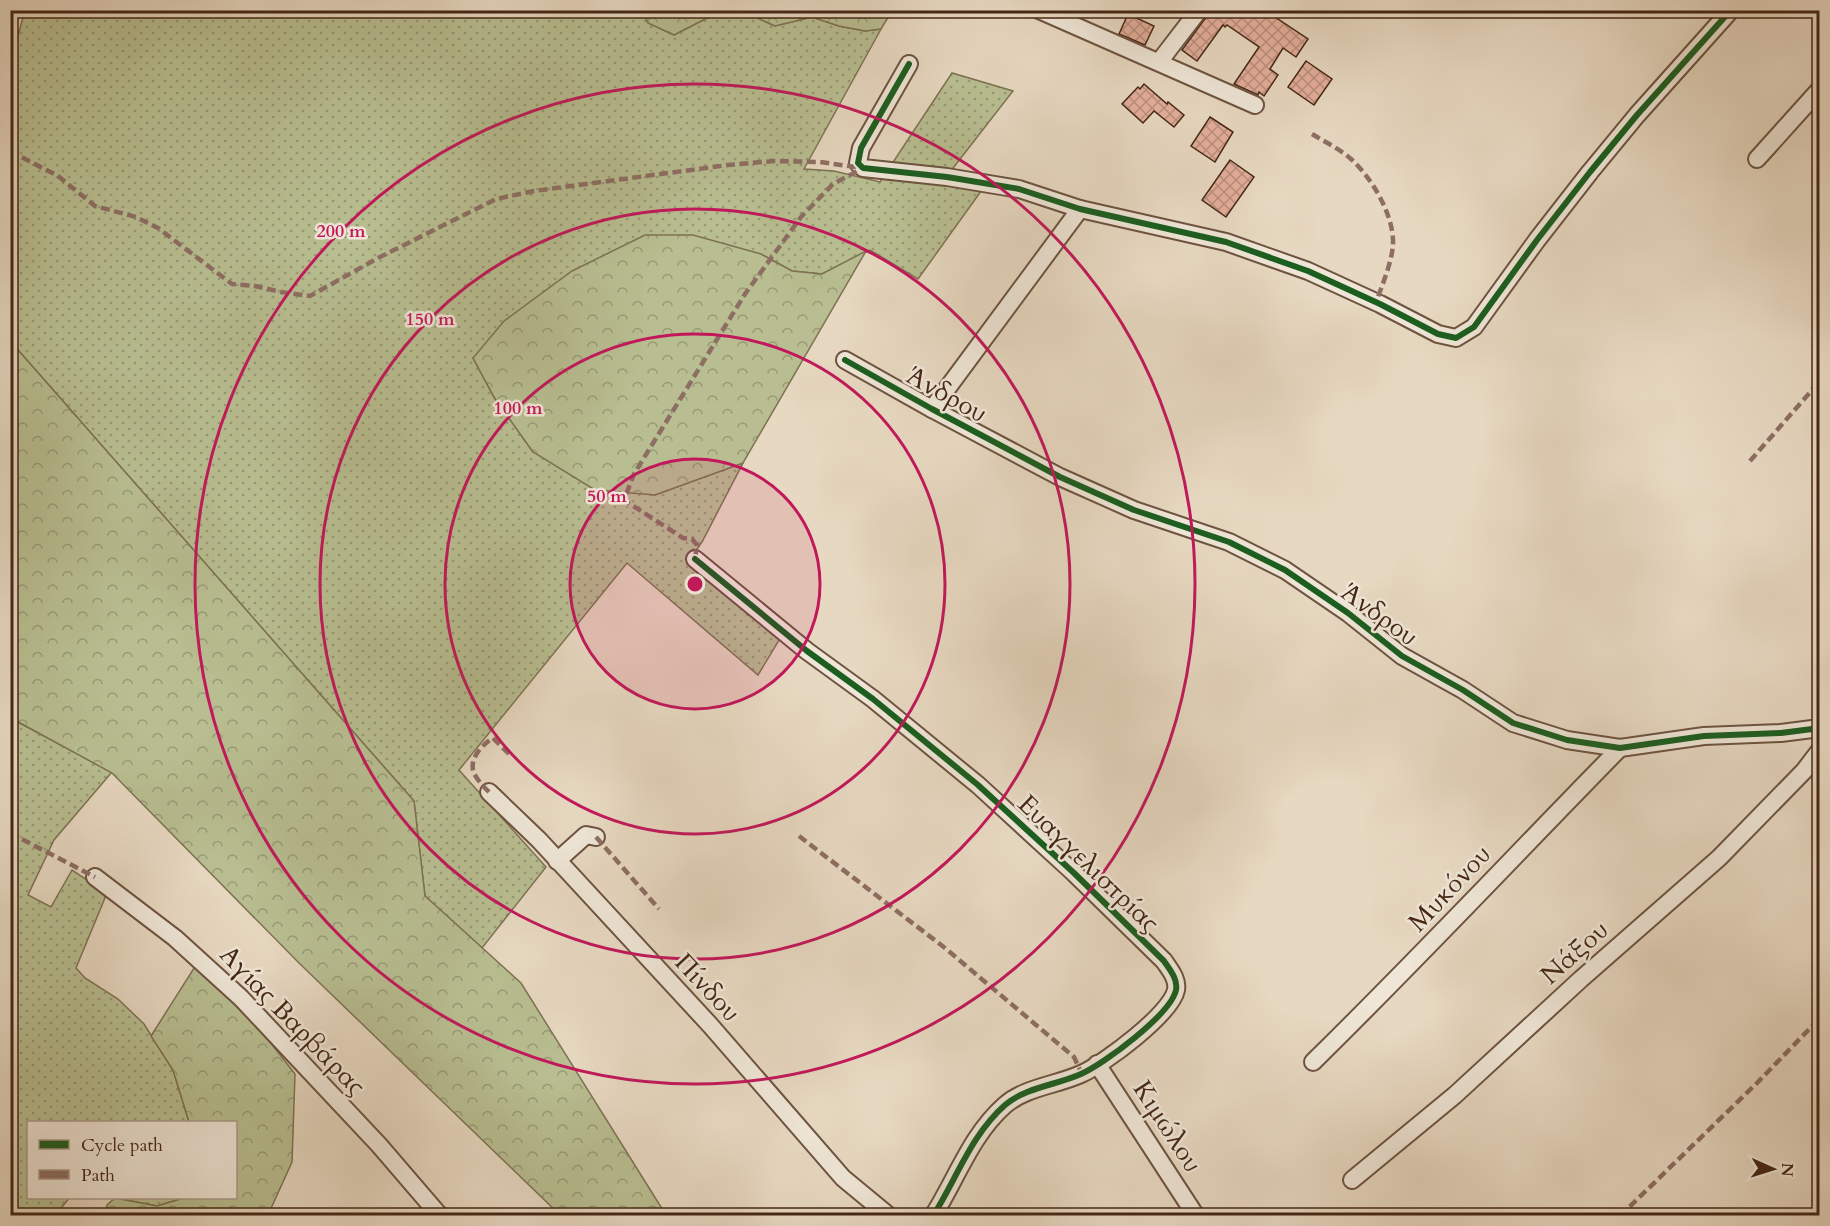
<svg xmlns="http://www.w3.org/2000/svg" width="1830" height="1226" font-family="Cardo,serif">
<defs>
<pattern id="grass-dots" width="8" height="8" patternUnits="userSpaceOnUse" patternTransform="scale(1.5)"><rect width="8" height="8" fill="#b8be91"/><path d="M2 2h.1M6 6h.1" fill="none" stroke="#979a75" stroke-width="1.8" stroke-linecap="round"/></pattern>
<pattern id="forest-crowns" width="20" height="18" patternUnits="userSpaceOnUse" patternTransform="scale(1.5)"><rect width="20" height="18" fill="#b8be91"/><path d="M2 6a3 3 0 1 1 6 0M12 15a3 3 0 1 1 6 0" fill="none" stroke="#979a75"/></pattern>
<pattern id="building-cross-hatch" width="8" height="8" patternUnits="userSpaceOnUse" patternTransform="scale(1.5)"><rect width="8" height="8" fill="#e3ae9b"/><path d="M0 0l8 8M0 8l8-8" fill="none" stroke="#ba8e7d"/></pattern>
</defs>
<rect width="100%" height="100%" fill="#e7d8c1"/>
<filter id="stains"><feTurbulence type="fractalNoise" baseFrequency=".00333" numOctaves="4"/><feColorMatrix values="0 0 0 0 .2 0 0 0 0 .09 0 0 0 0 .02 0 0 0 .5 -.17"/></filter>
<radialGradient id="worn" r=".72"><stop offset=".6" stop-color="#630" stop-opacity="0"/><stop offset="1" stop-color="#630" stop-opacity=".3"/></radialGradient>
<g fill="url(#grass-dots)" stroke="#7e7253" stroke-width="1.5">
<path d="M25 10H643L648 23 674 35 707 18 731 11H742L775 26 812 17 839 26 865 31 881 29 804 169 834 171 880 182 952 73 1013 91 943 181 984 187 918 279 870 250 822 274 792 271 761 254 473 358 494 397 533 452 655 495 743 463 702 542 690 559 781 637 758 675 627 563 459 770 546 867 482 948 425 896 414 801 11 342 10 55 15 47Z"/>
<path d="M10 718 112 772 54 840 28 895 51 907 72 870 107 893 76 968 85 978 118 999 144 1024 173 1070 189 1122H28V1198H69L56 1215H11Z"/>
<path d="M116 1198H184L157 1206Z"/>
</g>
<g fill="url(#forest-crowns)" stroke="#7e7253" stroke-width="1.5">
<path d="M643 11H731L707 18 674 35 648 23Z"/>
<path d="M742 11H892L881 29 865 31 839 26 812 17 775 26Z"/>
<path d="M645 235H693L761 254 792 271 822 274 866 251 743 463 655 495 595 490 533 452 494 397 473 358 504 321 572 271Z"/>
<path d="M11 342 414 801 425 896 521 983 666 1215H560L299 963 112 773 11 718Z"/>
<path d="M196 965 263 1033 295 1074 292 1162 268 1215 105 1216 107 1205 115 1198 157 1206 184 1198H236V1122H189L173 1070 151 1036Z"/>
</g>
<g fill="url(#building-cross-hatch)" stroke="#452715" stroke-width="1.5">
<path d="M1209 10H1275L1272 15 1308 39 1296 57 1283 48 1270 69 1278 75 1264 96 1259 92 1258 95 1234 84 1259 47 1227 25 1225 27 1223 25 1197 61 1182 50 1207 16Z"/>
<path d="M1128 14 1154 26 1145 45 1119 34Z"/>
<path d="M1306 61 1332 79 1314 105 1288 87Z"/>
<path d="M1144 84 1167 104 1168 102 1184 115 1174 127 1154 111 1143 123 1122 104 1138 87 1140 89Z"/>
<path d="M1210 117 1233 132 1215 162 1191 146Z"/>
<path d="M1230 160 1254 177 1226 217 1202 200Z"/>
</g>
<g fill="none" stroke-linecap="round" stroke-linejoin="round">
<g stroke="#6e5340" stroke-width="20">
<g id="street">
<path d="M1039 10 1255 105"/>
<path d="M1159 62 1199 10"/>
<path d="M909 64 861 148 858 163 863 168 947 177 1019 189 1080 209 1226 242 1308 271 1380 304 1438 334 1456 338 1474 327 1537 240 1590 172 1637 115 1731 10"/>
<path d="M1757 159 1820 89"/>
<path d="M845 360 932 409 1060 477 1134 510 1229 542 1285 570 1348 613 1402 656 1463 690 1513 723 1567 740 1620 748 1704 736 1781 733 1820 728"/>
<path d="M932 409 1080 209"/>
<path d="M695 559 807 651 873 699 978 785 1074 873 1164 961C1170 970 1178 979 1176 990 1171 1014 1104 1064 1081 1074 1057 1085 1026 1087 1005 1105 971 1135 957 1178 933 1216"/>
<path d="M489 792 539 840 710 1025 843 1178 889 1216"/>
<path d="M557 861 586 835 596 837"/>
<path d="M95 877 175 938 241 998 379 1145 440 1216"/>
<path d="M1313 1062C1418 959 1518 852 1620 748"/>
<path d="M1097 1064 1196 1216"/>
<path d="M1352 1180 1455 1095 1581 979 1719 858 1804 771 1820 750"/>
</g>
</g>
<use href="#street" stroke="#efe6d7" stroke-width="16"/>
<g stroke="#8d6e63" stroke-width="4.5" stroke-dasharray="9 4.5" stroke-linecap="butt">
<path d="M10 44 15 34 14 10"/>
<path d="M1312 134C1325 142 1340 149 1351 159 1371 177 1392 212 1393 240 1394 257 1382 286 1376 302"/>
<path d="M10 151 58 176 95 206 136 217 158 228 232 284 255 286 281 292 310 296 380 257 496 199 534 191 728 165 774 161 820 162 863 168"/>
<path d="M1750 461 1820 381"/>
<path d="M695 559 697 545 692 539 683 538 624 500 634 474 745 294 801 217 833 184 863 168"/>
<path d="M489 792C484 787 477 780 474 773 468 759 483 744 493 738L510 755"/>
<path d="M10 833 95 877"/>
<path d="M799 836 945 948 1074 1057 1082 1074"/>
<path d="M596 837 659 909"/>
<path d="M1620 1216 1757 1083 1820 1018"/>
</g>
<g stroke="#efe6d7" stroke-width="10">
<g id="cycleway">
<path d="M909 64 861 148 858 163 863 168 947 177 1019 189 1080 209 1226 242 1308 271 1380 304 1438 334 1456 338 1474 327 1537 240 1590 172 1637 115 1731 10"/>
<path d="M845 360 932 409 1060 477 1134 510 1229 542 1285 570 1348 613 1402 656 1463 690 1513 723 1567 740 1620 748 1704 736 1781 733 1820 728"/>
<path d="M695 559 807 651 873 699 978 785 1074 873 1164 961C1170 970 1178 979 1176 990 1171 1014 1104 1064 1081 1074 1057 1085 1026 1087 1005 1105 971 1135 957 1178 933 1216"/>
</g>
</g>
<use href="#cycleway" stroke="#1b5e20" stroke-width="6"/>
</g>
<circle cx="695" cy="584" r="125" fill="#c2185b" fill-opacity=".12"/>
<g fill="none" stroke="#c2185b" stroke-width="3">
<circle cx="695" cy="584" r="125"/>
<circle cx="695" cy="584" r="250"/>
<circle cx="695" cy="584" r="375"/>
<circle cx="695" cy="584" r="500"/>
</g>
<g text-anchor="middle" stroke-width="5" stroke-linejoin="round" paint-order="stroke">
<g font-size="26" fill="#452715" stroke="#efe6d7">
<text transform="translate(947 394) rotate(29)" y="9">Άνδρου</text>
<text transform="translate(1380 614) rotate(36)" y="9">Άνδρου</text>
<text transform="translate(1089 863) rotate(44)" y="9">Ευαγγελιστρίας</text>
<text transform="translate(1449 888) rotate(-47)" y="9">Μυκόνου</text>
<text transform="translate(1574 952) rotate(-42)" y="9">Νάξου</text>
<text transform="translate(708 987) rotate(47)" y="9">Πίνδου</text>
<text transform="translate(293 1020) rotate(46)" y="9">Αγίας Βαρβάρας</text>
<text transform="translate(1168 1126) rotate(57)" y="9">Κιμώλου</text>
</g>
</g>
<circle cx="695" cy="584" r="9" fill="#c2185b" stroke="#efe6d7" stroke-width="3"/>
<g font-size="18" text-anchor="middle" font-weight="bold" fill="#c2185b" stroke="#efe6d7" stroke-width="5" stroke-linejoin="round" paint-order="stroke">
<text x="341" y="237">200 m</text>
<text x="430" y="325">150 m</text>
<text x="518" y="414">100 m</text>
<text x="607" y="502">50 m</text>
</g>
<rect width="1830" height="1226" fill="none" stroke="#e7d8c1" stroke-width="36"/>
<rect x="12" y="12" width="1806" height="1202" fill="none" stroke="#452715" stroke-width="3"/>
<rect x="18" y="18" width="1794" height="1190" fill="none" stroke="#452715" stroke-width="1.5"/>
<rect x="27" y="1121" width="210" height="78" fill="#efe6d7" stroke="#ab9a89" stroke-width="1.5"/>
<rect x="39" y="1140" width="30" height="9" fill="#1b5e20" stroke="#ab9a89" stroke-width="1.5"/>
<text x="81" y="1151" font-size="18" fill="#452715">Cycle path</text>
<rect x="39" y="1170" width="30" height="9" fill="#8d6e63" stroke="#ab9a89" stroke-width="1.5"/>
<text x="81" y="1181" font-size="18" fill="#452715">Path</text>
<g transform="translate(1773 1169) rotate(93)" stroke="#efe6d7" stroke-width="4.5" paint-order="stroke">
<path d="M0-4.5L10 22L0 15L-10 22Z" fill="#452715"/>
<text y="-9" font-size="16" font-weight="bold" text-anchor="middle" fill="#452715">N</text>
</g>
<rect width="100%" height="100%" filter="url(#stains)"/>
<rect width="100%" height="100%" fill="url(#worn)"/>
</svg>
